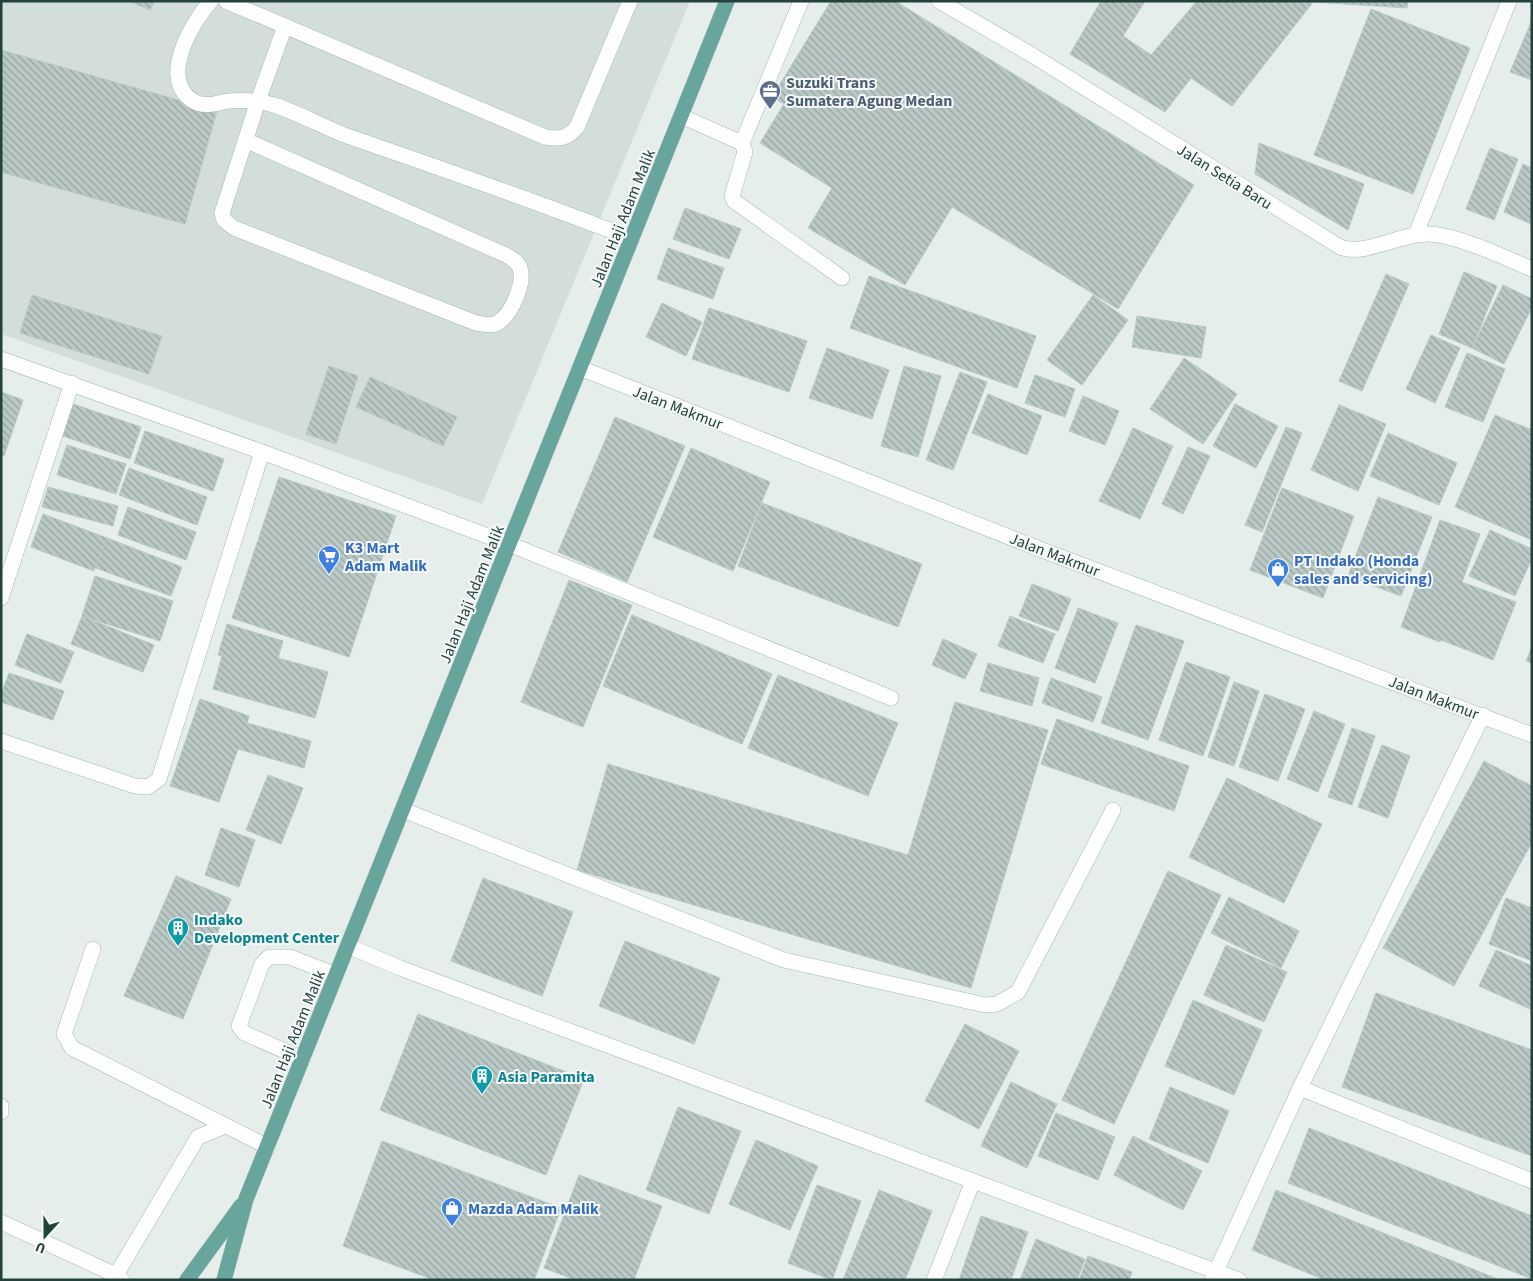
<svg xmlns="http://www.w3.org/2000/svg" width="1533" height="1281" font-family="'Source Sans 3',sans-serif">
<defs>
<pattern id="building-back-hatch" width="6" height="6" patternUnits="userSpaceOnUse" patternTransform="scale(1.25)"><rect width="6" height="6" fill="#bac9c5"/><path d="M-1 5l2 2M0 0l6 6M5-1l2 2" fill="none" stroke="#97a5a1"/></pattern>
</defs>
<rect width="100%" height="100%" fill="#e5eeeb"/>
<path fill="#d3deda" d="M1 1H690L482 504 1 334Z"/>
<g fill="url(#building-back-hatch)" stroke="#b7c8c3">
<path d="M129 1H154L150 10Z"/>
<path d="M831 1H895L1194 185 1118 309 952 207 905 285 808 228 832 188 760 143 784 104 772 97Z"/>
<path d="M1101 1H1145L1123 36 1151 55 1197 1H1408L1407 8 1313 2 1232 106 1191 78 1165 112 1070 54Z"/>
<path d="M1371 9 1470 48 1413 194 1314 155Z"/>
<path d="M1532 20V80L1510 72Z"/>
<path d="M1 50 217 111 185 224 1 172Z"/>
<path d="M1259 143 1364 184 1348 230 1255 174Z"/>
<path d="M1490 148 1518 159 1494 220 1466 209Z"/>
<path d="M1523 164 1532 168 1531 224 1504 212Z"/>
<path d="M685 208 741 229 729 259 673 239Z"/>
<path d="M668 248 724 268 713 299 657 279Z"/>
<path d="M1464 272 1497 286 1472 348 1439 334Z"/>
<path d="M1386 274 1409 284 1362 391 1339 381Z"/>
<path d="M869 276 1036 336 1017 388 850 328Z"/>
<path d="M1503 285 1532 299V307L1504 364 1472 348Z"/>
<path d="M32 295 162 336 149 374 20 333Z"/>
<path d="M1093 295 1128 320 1082 385 1047 360Z"/>
<path d="M662 303 702 322 686 356 646 337Z"/>
<path d="M709 308 807 341 789 392 692 359Z"/>
<path d="M1137 316 1206 327 1201 358 1132 347Z"/>
<path d="M1431 335 1460 348 1435 403 1406 389Z"/>
<path d="M827 348 889 370 872 419 809 398Z"/>
<path d="M1467 353 1505 369 1483 422 1445 407Z"/>
<path d="M1184 358 1237 394 1203 444 1150 409Z"/>
<path d="M329 366 358 376 336 444 306 434Z"/>
<path d="M904 366 941 376 918 457 881 446Z"/>
<path d="M960 372 987 382 953 470 926 460Z"/>
<path d="M1035 375 1075 389 1065 417 1025 403Z"/>
<path d="M370 377 457 417 443 446 356 407Z"/>
<path d="M1 392 23 400 4 456 1 455Z"/>
<path d="M988 394 1042 416 1027 455 972 433Z"/>
<path d="M1083 396 1119 411 1105 445 1069 431Z"/>
<path d="M73 404 141 427 130 459 63 436Z"/>
<path d="M1235 404 1278 426 1256 468 1213 446Z"/>
<path d="M1339 405 1386 424 1358 491 1311 470Z"/>
<path d="M1495 415 1532 430V540L1455 507Z"/>
<path d="M615 417 685 446 627 582 558 552Z"/>
<path d="M1286 427 1302 433 1262 532 1245 525Z"/>
<path d="M1133 428 1173 446 1140 519 1099 501Z"/>
<path d="M145 431 224 459 213 491 134 463Z"/>
<path d="M1388 433 1457 463 1439 505 1370 476Z"/>
<path d="M67 445 126 464 116 494 57 475Z"/>
<path d="M1188 447 1210 456 1183 514 1162 504Z"/>
<path d="M691 448 770 482 733 571 653 537Z"/>
<path d="M129 468 207 497 197 525 119 495Z"/>
<path d="M279 477 396 516 349 657 232 618Z"/>
<path d="M48 487 118 506 113 526 42 507Z"/>
<path d="M1282 488 1354 516 1323 598 1250 570Z"/>
<path d="M1378 497 1432 517 1401 596 1348 576Z"/>
<path d="M762 503 922 564 898 627 738 566Z"/>
<path d="M128 507 196 532 186 560 118 535Z"/>
<path d="M43 514 107 538 94 571 31 547Z"/>
<path d="M1440 520 1480 534 1462 582 1516 602 1493 660 1441 640 1440 642 1401 627Z"/>
<path d="M1490 530 1532 549V558L1515 596 1469 576Z"/>
<path d="M107 538 182 567 171 596 96 568Z"/>
<path d="M95 576 173 601 160 641 82 616Z"/>
<path d="M569 580 632 605 583 727 521 702Z"/>
<path d="M1032 584 1071 599 1058 631 1019 616Z"/>
<path d="M1078 608 1118 623 1095 683 1055 668Z"/>
<path d="M632 615 772 674 742 744 603 686Z"/>
<path d="M82 616 154 645 143 672 71 644Z"/>
<path d="M1010 616 1055 634 1043 663 998 646Z"/>
<path d="M227 624 283 641 278 658 328 672 315 718 213 689 222 656 218 655Z"/>
<path d="M1136 625 1184 641 1148 740 1101 723Z"/>
<path d="M27 634 74 652 61 683 15 665Z"/>
<path d="M943 639 977 654 965 679 932 665Z"/>
<path d="M1532 647V663L1526 661Z"/>
<path d="M1186 662 1230 677 1203 756 1159 740Z"/>
<path d="M988 663 1039 678 1032 706 980 691Z"/>
<path d="M9 673 64 691 53 720 1 702V694Z"/>
<path d="M778 675 898 723 868 796 748 748Z"/>
<path d="M1051 678 1102 697 1093 722 1042 703Z"/>
<path d="M1234 682 1259 691 1234 766 1208 757Z"/>
<path d="M1265 694 1305 709 1278 781 1239 767Z"/>
<path d="M200 699 249 716 247 723 311 741 304 768 238 749 219 802 170 786Z"/>
<path d="M955 702 1048 730 971 988 577 870 608 764 908 855Z"/>
<path d="M1314 711 1345 724 1318 792 1287 779Z"/>
<path d="M1057 719 1189 766 1174 811 1041 764Z"/>
<path d="M1352 728 1375 736 1352 805 1328 797Z"/>
<path d="M1382 745 1410 756 1388 818 1358 807Z"/>
<path d="M1484 761 1532 786V842L1454 986 1383 948Z"/>
<path d="M268 775 303 788 281 844 246 830Z"/>
<path d="M1227 778 1322 824 1284 903 1189 857Z"/>
<path d="M221 828 255 840 239 887 205 875Z"/>
<path d="M1168 871 1221 895 1114 1124 1062 1100Z"/>
<path d="M176 876 231 899 183 1019 124 996Z"/>
<path d="M483 878 573 912 542 996 451 961Z"/>
<path d="M1229 897 1299 931 1281 968 1211 933Z"/>
<path d="M1506 898 1532 908V961L1489 944Z"/>
<path d="M625 941 720 978 694 1044 599 1006Z"/>
<path d="M1226 945 1287 972 1264 1022 1204 995Z"/>
<path d="M1496 950 1532 966V1010L1479 986Z"/>
<path d="M1376 993 1532 1050V1156L1342 1087Z"/>
<path d="M1193 1000 1262 1030 1234 1095 1165 1066Z"/>
<path d="M418 1014 584 1079 546 1175 380 1110Z"/>
<path d="M965 1024 1019 1051 979 1129 925 1101Z"/>
<path d="M1011 1082 1057 1104 1027 1168 981 1146Z"/>
<path d="M1170 1087 1229 1111 1208 1163 1149 1139Z"/>
<path d="M678 1107 741 1131 709 1214 646 1190Z"/>
<path d="M1056 1113 1115 1137 1098 1180 1038 1156Z"/>
<path d="M1309 1128 1532 1216V1279L1288 1183Z"/>
<path d="M1133 1136 1202 1171 1183 1210 1114 1175Z"/>
<path d="M756 1140 818 1166 790 1230 729 1204Z"/>
<path d="M382 1141 561 1208 534 1280H434L343 1246Z"/>
<path d="M579 1175 662 1206 634 1280H575L544 1268Z"/>
<path d="M817 1185 861 1201 832 1280 788 1263Z"/>
<path d="M879 1190 932 1211 905 1280H843Z"/>
<path d="M1276 1190 1500 1280H1325L1252 1250Z"/>
<path d="M981 1216 1028 1232 1011 1280H959Z"/>
<path d="M1036 1239 1085 1259 1077 1280H1020Z"/>
<path d="M1088 1256 1132 1272 1129 1280H1079Z"/>
</g>
<g fill="none" stroke-linecap="round" stroke-linejoin="round">
<g stroke="#a7b7b3" stroke-width="16">
<g id="lane">
<path d="M211 1C192 22 158 79 193 101 205 108 216 103 229 101 244 100 260 101 274 105 299 113 323 127 347 136 443 169 538 202 632 239"/>
<path d="M226 1 545 137C560 139 567 139 577 127L630 1"/>
<path d="M681 116 742 143 745 152 732 196 734 201 842 278"/>
<path d="M245 140 506 255C511 258 518 262 520 268 525 283 512 313 499 322 492 327 484 324 476 323L234 228 224 220 222 213 258 101 285 26"/>
<path d="M742 143 801 1"/>
<path d="M403 810 784 960 985 1005 997 1004 1018 992 1113 810"/>
<path d="M93 949 64 1034 72 1048 268 1147"/>
<path d="M303 1059 244 1033 239 1026 262 964 269 957H290L336 975"/>
<path d="M1 1106V1112"/>
<path d="M1 1222 116 1275 122 1280"/>
<path d="M116 1275 198 1137 225 1126"/>
<path d="M934 1280 973 1181"/>
</g>
</g>
<g stroke="#a7b7b3" stroke-width="16">
<g id="street">
<path d="M939 1 1032 55 1340 247C1365 257 1402 232 1430 234 1460 236 1503 257 1532 269"/>
<path d="M1416 234 1509 1"/>
<path d="M1 359 262 452 509 544 891 698"/>
<path d="M1 598 72 383"/>
<path d="M1 741 135 786 148 787 159 779 262 452"/>
<path d="M348 946 400 968 1239 1280"/>
<path d="M1300 1088 1532 1181"/>
<path d="M1213 1278 1300 1088 1483 715"/>
</g>
</g>
<g stroke="#a2bab5" stroke-width="16">
<path id="secondary" d="M580 368 1042 550 1532 735"/>
</g>
<g stroke="#c1cac9" stroke-width="16">
<g id="primary">
<path d="M187 1280 241 1206"/>
<path d="M224 1280 246 1199 727 1"/>
</g>
</g>
<use href="#lane" stroke="#fff" stroke-width="15"/>
<use href="#street" stroke="#fff" stroke-width="15"/>
<use href="#secondary" stroke="#fff" stroke-width="15"/>
<use href="#primary" stroke="#68a59d" stroke-width="15"/>
</g>
<defs>
<g id="office-pin" transform="scale(1.125)"><path d="M0 17L-7.5 6A9.5 9.5 0 1 1 7.5 6Z" fill="#5c6f8a" stroke="#f5faf9"/><path d="M-6-3h4V-5.5h4V-3h4V5H-6ZM-1-4.5V-3h2v-1.5ZM-6 0V1H6V0Z" fill="#fff"/></g>
<g id="supermarket-pin" transform="scale(1.125)"><path d="M0 17L-7.5 6A9.5 9.5 0 1 1 7.5 6Z" fill="#3f7fe0" stroke="#f5faf9"/><path d="M-6-5.5h2.5l.6 2H6L4.5 2H-2.5L-4.4-4H-6ZM-1.5 3.2a1.3 1.3 0 1 0 .1 0ZM3 3.2a1.3 1.3 0 1 0 .1 0Z" fill="#fff"/></g>
<g id="shop-pin" transform="scale(1.125)"><path d="M0 17L-7.5 6A9.5 9.5 0 1 1 7.5 6Z" fill="#3f7fe0" stroke="#f5faf9"/><path d="M-5-2.5h2.3a2.7 3.5 0 0 1 5.4 0H5L5.5 6h-11ZM-1.5-2.5h3a1.5 2.3 0 0 0-3 0Z" fill="#fff"/></g>
<g id="building-pin" transform="scale(1.125)"><path d="M0 17L-7.5 6A9.5 9.5 0 1 1 7.5 6Z" fill="#0f9aa8" stroke="#f5faf9"/><path d="M-4-6H4V6H1V3H-1V6H-4ZM-2.5-4.3h1.7v1.8h-1.7ZM.8-4.3h1.7v1.8H.8ZM-2.5-1h1.7V.8h-1.7ZM.8-1h1.7V.8H.8Z" fill="#fff"/></g>
</defs>
<g fill-rule="evenodd">
<use href="#office-pin" x="770" y="91"/>
<use href="#supermarket-pin" x="329" y="556"/>
<use href="#shop-pin" x="1278" y="569"/>
<use href="#building-pin" x="178" y="928"/>
<use href="#building-pin" x="482" y="1076"/>
<use href="#shop-pin" x="452" y="1208"/>
</g>
<g text-anchor="middle" stroke-width="4" stroke-linejoin="round" paint-order="stroke">
<g font-size="16" font-weight="bold" fill="#4e5e75" stroke="#f5faf9" text-anchor="start">
<text x="786" y="88">Suzuki Trans<tspan x="786" dy="18">Sumatera Agung Medan</tspan></text>
</g>
<g font-size="16" fill="#23413d" stroke="#f5faf9">
<text transform="translate(1225 176) rotate(32)" y="6">Jalan Setia Baru</text>
<text transform="translate(622 218) rotate(-68)" y="6">Jalan Haji Adam Malik</text>
<text transform="translate(678 407) rotate(21)" y="6">Jalan Makmur</text>
<text transform="translate(1055 554) rotate(21)" y="6">Jalan Makmur</text>
<text transform="translate(471 594) rotate(-68)" y="6">Jalan Haji Adam Malik</text>
<text transform="translate(1434 697) rotate(21)" y="6">Jalan Makmur</text>
<text transform="translate(292 1039) rotate(-68)" y="6">Jalan Haji Adam Malik</text>
</g>
<g font-size="16" font-weight="bold" fill="#366cbe" stroke="#f5faf9" text-anchor="start">
<text x="345" y="553">K3 Mart<tspan x="345" dy="18">Adam Malik</tspan></text>
<text x="1294" y="566">PT Indako (Honda<tspan x="1294" dy="18">sales and servicing)</tspan></text>
<text x="468" y="1214">Mazda Adam Malik</text>
</g>
<g font-size="16" font-weight="bold" fill="#0d838f" stroke="#f5faf9" text-anchor="start">
<text x="194" y="925">Indako<tspan x="194" dy="18">Development Center</tspan></text>
<text x="498" y="1082">Asia Paramita</text>
</g>
</g>
<rect width="1533" height="1281" fill="none" stroke="#23413d" stroke-width="5"/>
<g transform="translate(45 1236) rotate(201)" stroke="#f5faf9" stroke-width="4" paint-order="stroke">
<path d="M0-4L9 19L0 12L-9 19Z" fill="#23413d"/>
<text y="-8" font-size="14" font-weight="bold" text-anchor="middle" fill="#23413d">U</text>
</g>
</svg>
